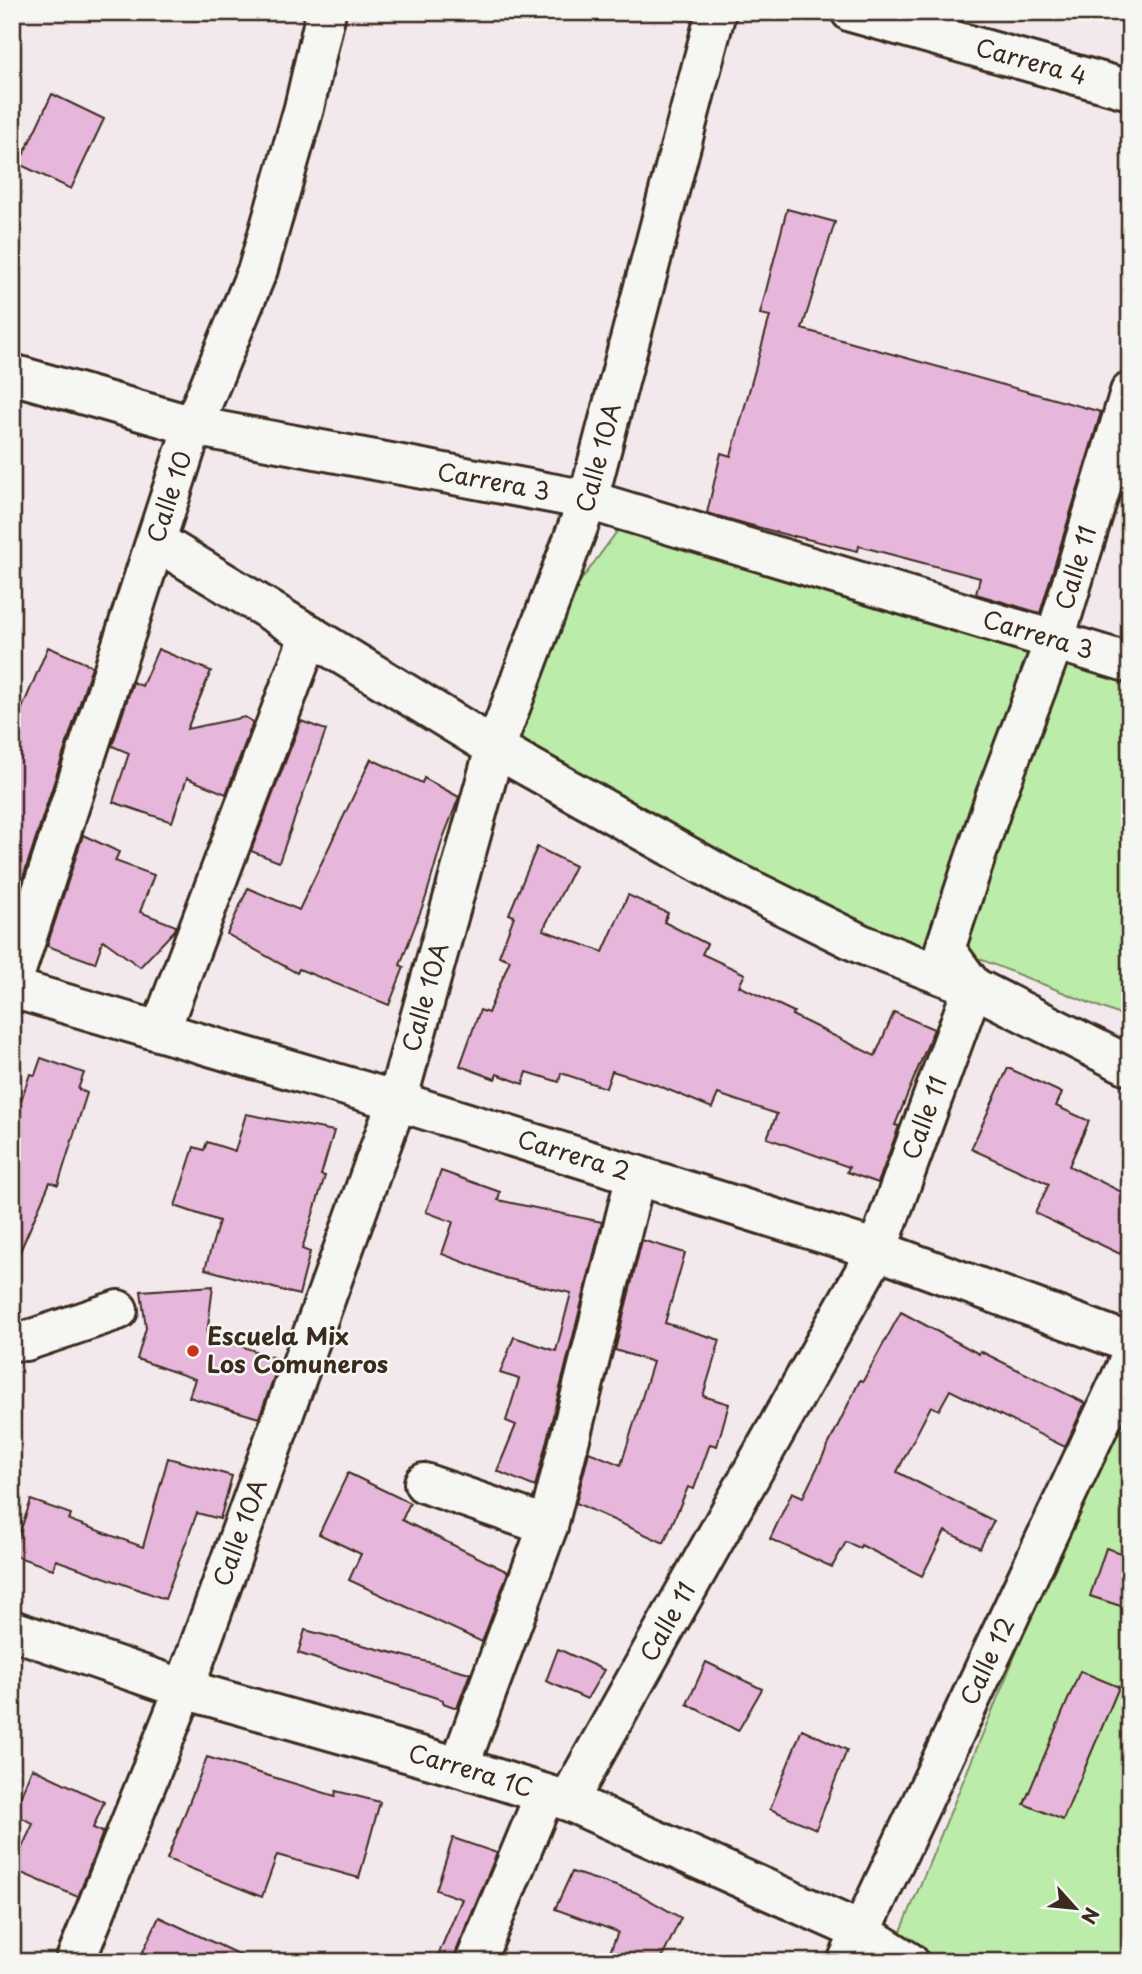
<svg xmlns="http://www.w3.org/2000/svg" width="1142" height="1974" font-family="'Playpen Sans',sans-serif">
<rect width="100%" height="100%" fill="#f3e9ed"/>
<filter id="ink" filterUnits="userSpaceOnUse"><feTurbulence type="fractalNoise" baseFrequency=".0143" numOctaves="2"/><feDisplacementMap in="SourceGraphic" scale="14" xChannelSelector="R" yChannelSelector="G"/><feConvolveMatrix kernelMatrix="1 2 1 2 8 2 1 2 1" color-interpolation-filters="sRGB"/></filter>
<g filter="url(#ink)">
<g fill="#bcecaa" stroke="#7c8b64" stroke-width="2">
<path d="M621 526 1043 650 939 957 737 872 505 744 577 586Z"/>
<path d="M1069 662 1130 677V1019L952 948 1025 749Z"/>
<path d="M1130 1409V1962H932L897 1941 1098 1455Z"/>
</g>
<g fill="#e6b7da" stroke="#3b2a1e" stroke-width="2">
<path d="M52 94 104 119 71 189 19 164Z"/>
<path d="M787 209 835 222 802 329 1101 412 1040 613 976 594 980 578 859 546 858 551 794 536V537L707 513 721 453 731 456 770 316 760 314Z"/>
<path d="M48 647 92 666 12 911V732Z"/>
<path d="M158 649 211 671 187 729 245 717 253 722 226 794 187 778 172 822 113 802 129 753 112 746 133 682 142 686Z"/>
<path d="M301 721 326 730 279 862 251 851Z"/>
<path d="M371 759 422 783 424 778 459 797 442 841 426 897 400 965 404 967 389 1005 299 969 297 973 227 934 248 888 299 910Z"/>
<path d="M83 835 119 852 115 861 154 875 140 912 176 926 175 930 140 967 103 940 95 963 47 946Z"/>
<path d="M537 847 575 866 543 930 603 952 628 895 668 913 664 922 707 944 702 954 745 974 739 986 794 1012 792 1015 875 1056 894 1012 934 1029 895 1125 899 1126 878 1183 847 1172 849 1167 767 1138 777 1114 718 1094 712 1108 657 1085 612 1071 606 1088 561 1073 559 1082 527 1072 523 1084 497 1074 495 1079 460 1066 480 1010 488 1013 510 960 499 956 514 916 509 914Z"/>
<path d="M41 1058 84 1073 78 1089 87 1093 58 1185 50 1182 12 1270V1127L30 1074 35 1075Z"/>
<path d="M1008 1068 1062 1093 1056 1106 1089 1121 1069 1166 1130 1196V1234L1120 1254 1035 1213 1049 1184 971 1149Z"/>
<path d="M246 1114 334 1131 321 1175 325 1176 302 1249 310 1252 299 1295 205 1269 219 1221 175 1206 194 1147 204 1150 207 1142 235 1151Z"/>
<path d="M441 1171 500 1192 498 1200 602 1222 535 1487 497 1471 516 1425 506 1421 519 1379 500 1373 514 1337 556 1351 571 1293 505 1278 442 1254 453 1222 426 1212Z"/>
<path d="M642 1240 685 1253 665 1323 720 1340 703 1396 729 1404 717 1446 710 1444 694 1489 688 1487 664 1543 576 1503 589 1452 621 1465 653 1362 615 1350Z"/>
<path d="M213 1286 207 1334 280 1360 259 1418 189 1397 195 1379 137 1359 146 1328 141 1291Z"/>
<path d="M901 1312 979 1354 980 1351 1085 1403 1065 1447 950 1390 939 1410 931 1406 897 1472 994 1521 980 1548 945 1531 922 1576 861 1545 860 1548 846 1542 832 1567 770 1539 792 1492 803 1497 860 1380 863 1381Z"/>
<path d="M168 1458 232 1476 220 1519 197 1513 165 1599 56 1560 53 1569 12 1555 31 1500 71 1514 69 1520 143 1547Z"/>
<path d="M348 1473 410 1503 402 1520 508 1572 482 1642 349 1580 361 1554 319 1534Z"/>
<path d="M1106 1548 1130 1556V1609L1090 1596Z"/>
<path d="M305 1630 470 1673 457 1708 443 1703V1700L298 1653Z"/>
<path d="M558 1649 604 1670 587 1699 546 1681Z"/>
<path d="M706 1662 762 1689 738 1731 687 1704Z"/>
<path d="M1080 1671 1119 1687 1063 1820 1024 1804Z"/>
<path d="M802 1729 847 1750 816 1829 770 1809Z"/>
<path d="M207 1757 335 1796 336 1791 380 1802 359 1878 277 1855 262 1897 167 1859Z"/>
<path d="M32 1768 104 1802 93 1828 103 1832 78 1897 12 1869 33 1824 14 1813Z"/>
<path d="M453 1838 497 1853 455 1954 454 1962H435L462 1899 436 1890Z"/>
<path d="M572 1872 635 1892 681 1918 660 1962H606L618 1932 555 1909Z"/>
<path d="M159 1917 255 1962H138Z"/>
</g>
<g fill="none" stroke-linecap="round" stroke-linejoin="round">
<g stroke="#3b2a1e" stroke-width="44">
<g id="minor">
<path id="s1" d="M851 12 1130 90"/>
<path id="s2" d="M12 374 193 426 588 500 1130 663"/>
<path d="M156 541 495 748 725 877 861 944 973 987 1130 1066"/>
<path id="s3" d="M12 983 193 426 258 269 304 108 326 12"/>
<path id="s4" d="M12 988 397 1101 877 1250 1130 1343"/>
<path d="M160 1031 310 634"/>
<path d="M12 1340 26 1341 118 1310"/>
<path d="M424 1483 548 1526"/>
<path id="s5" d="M12 1630 184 1689 459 1767 568 1801 860 1931 909 1962"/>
<path d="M459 1767 548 1526 636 1175"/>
<path id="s6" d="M568 1801 877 1250 973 987 945 949 996 795 1054 642 1130 392"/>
<path id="s7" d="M75 1962 184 1689 397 1101 495 748 588 500 716 12"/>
<path d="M475 1962 545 1794"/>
<path id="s8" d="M847 1962 1130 1359"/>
</g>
</g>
<use href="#minor" stroke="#f6f6f2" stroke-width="38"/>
</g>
</g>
<circle fill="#c8321e" stroke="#f6f6f2" stroke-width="2.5" cx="193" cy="1351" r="7"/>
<g text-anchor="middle" stroke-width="5" stroke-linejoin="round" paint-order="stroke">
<g font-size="24" fill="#3b2a1e" stroke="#f6f6f2">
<text dy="8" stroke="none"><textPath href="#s1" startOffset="187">Carrera 4</textPath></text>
<text dy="8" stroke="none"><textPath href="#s7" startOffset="1594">Calle 10A</textPath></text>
<text dy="8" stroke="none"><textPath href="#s2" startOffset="494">Carrera 3</textPath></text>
<text dy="8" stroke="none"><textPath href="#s3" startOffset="511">Calle 10</textPath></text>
<text dy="8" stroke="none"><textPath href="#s6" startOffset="1362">Calle 11</textPath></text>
<text dy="8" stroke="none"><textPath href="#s2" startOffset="1060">Carrera 3</textPath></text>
<text dy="8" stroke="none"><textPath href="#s7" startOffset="1027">Calle 10A</textPath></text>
<text dy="8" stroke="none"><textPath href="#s6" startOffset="772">Calle 11</textPath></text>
<text dy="8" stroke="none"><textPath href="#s4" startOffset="586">Carrera 2</textPath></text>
<text dy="8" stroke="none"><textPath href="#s7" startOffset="460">Calle 10A</textPath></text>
<text dy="8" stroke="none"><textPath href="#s6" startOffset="205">Calle 11</textPath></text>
<text dy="8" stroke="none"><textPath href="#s8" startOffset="332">Calle 12</textPath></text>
<text dy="8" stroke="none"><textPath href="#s5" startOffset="480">Carrera 1C</textPath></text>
</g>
<g font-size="24" font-weight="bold" fill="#3b2a1e" stroke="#f6f6f2" text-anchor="start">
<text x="207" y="1345">Escuela Mix<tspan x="207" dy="28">Los Comuneros</tspan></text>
</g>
</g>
<rect width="1142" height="1974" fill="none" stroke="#f6f6f2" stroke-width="42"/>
<rect x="21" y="21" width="1100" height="1932" fill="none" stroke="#3b2a1e" stroke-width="2.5" filter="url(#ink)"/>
<g transform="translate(1075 1908) rotate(117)" stroke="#f6f6f2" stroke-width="5" paint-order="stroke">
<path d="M0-5L12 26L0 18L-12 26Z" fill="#3b2a1e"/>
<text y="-10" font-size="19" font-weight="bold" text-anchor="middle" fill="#3b2a1e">N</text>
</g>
</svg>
